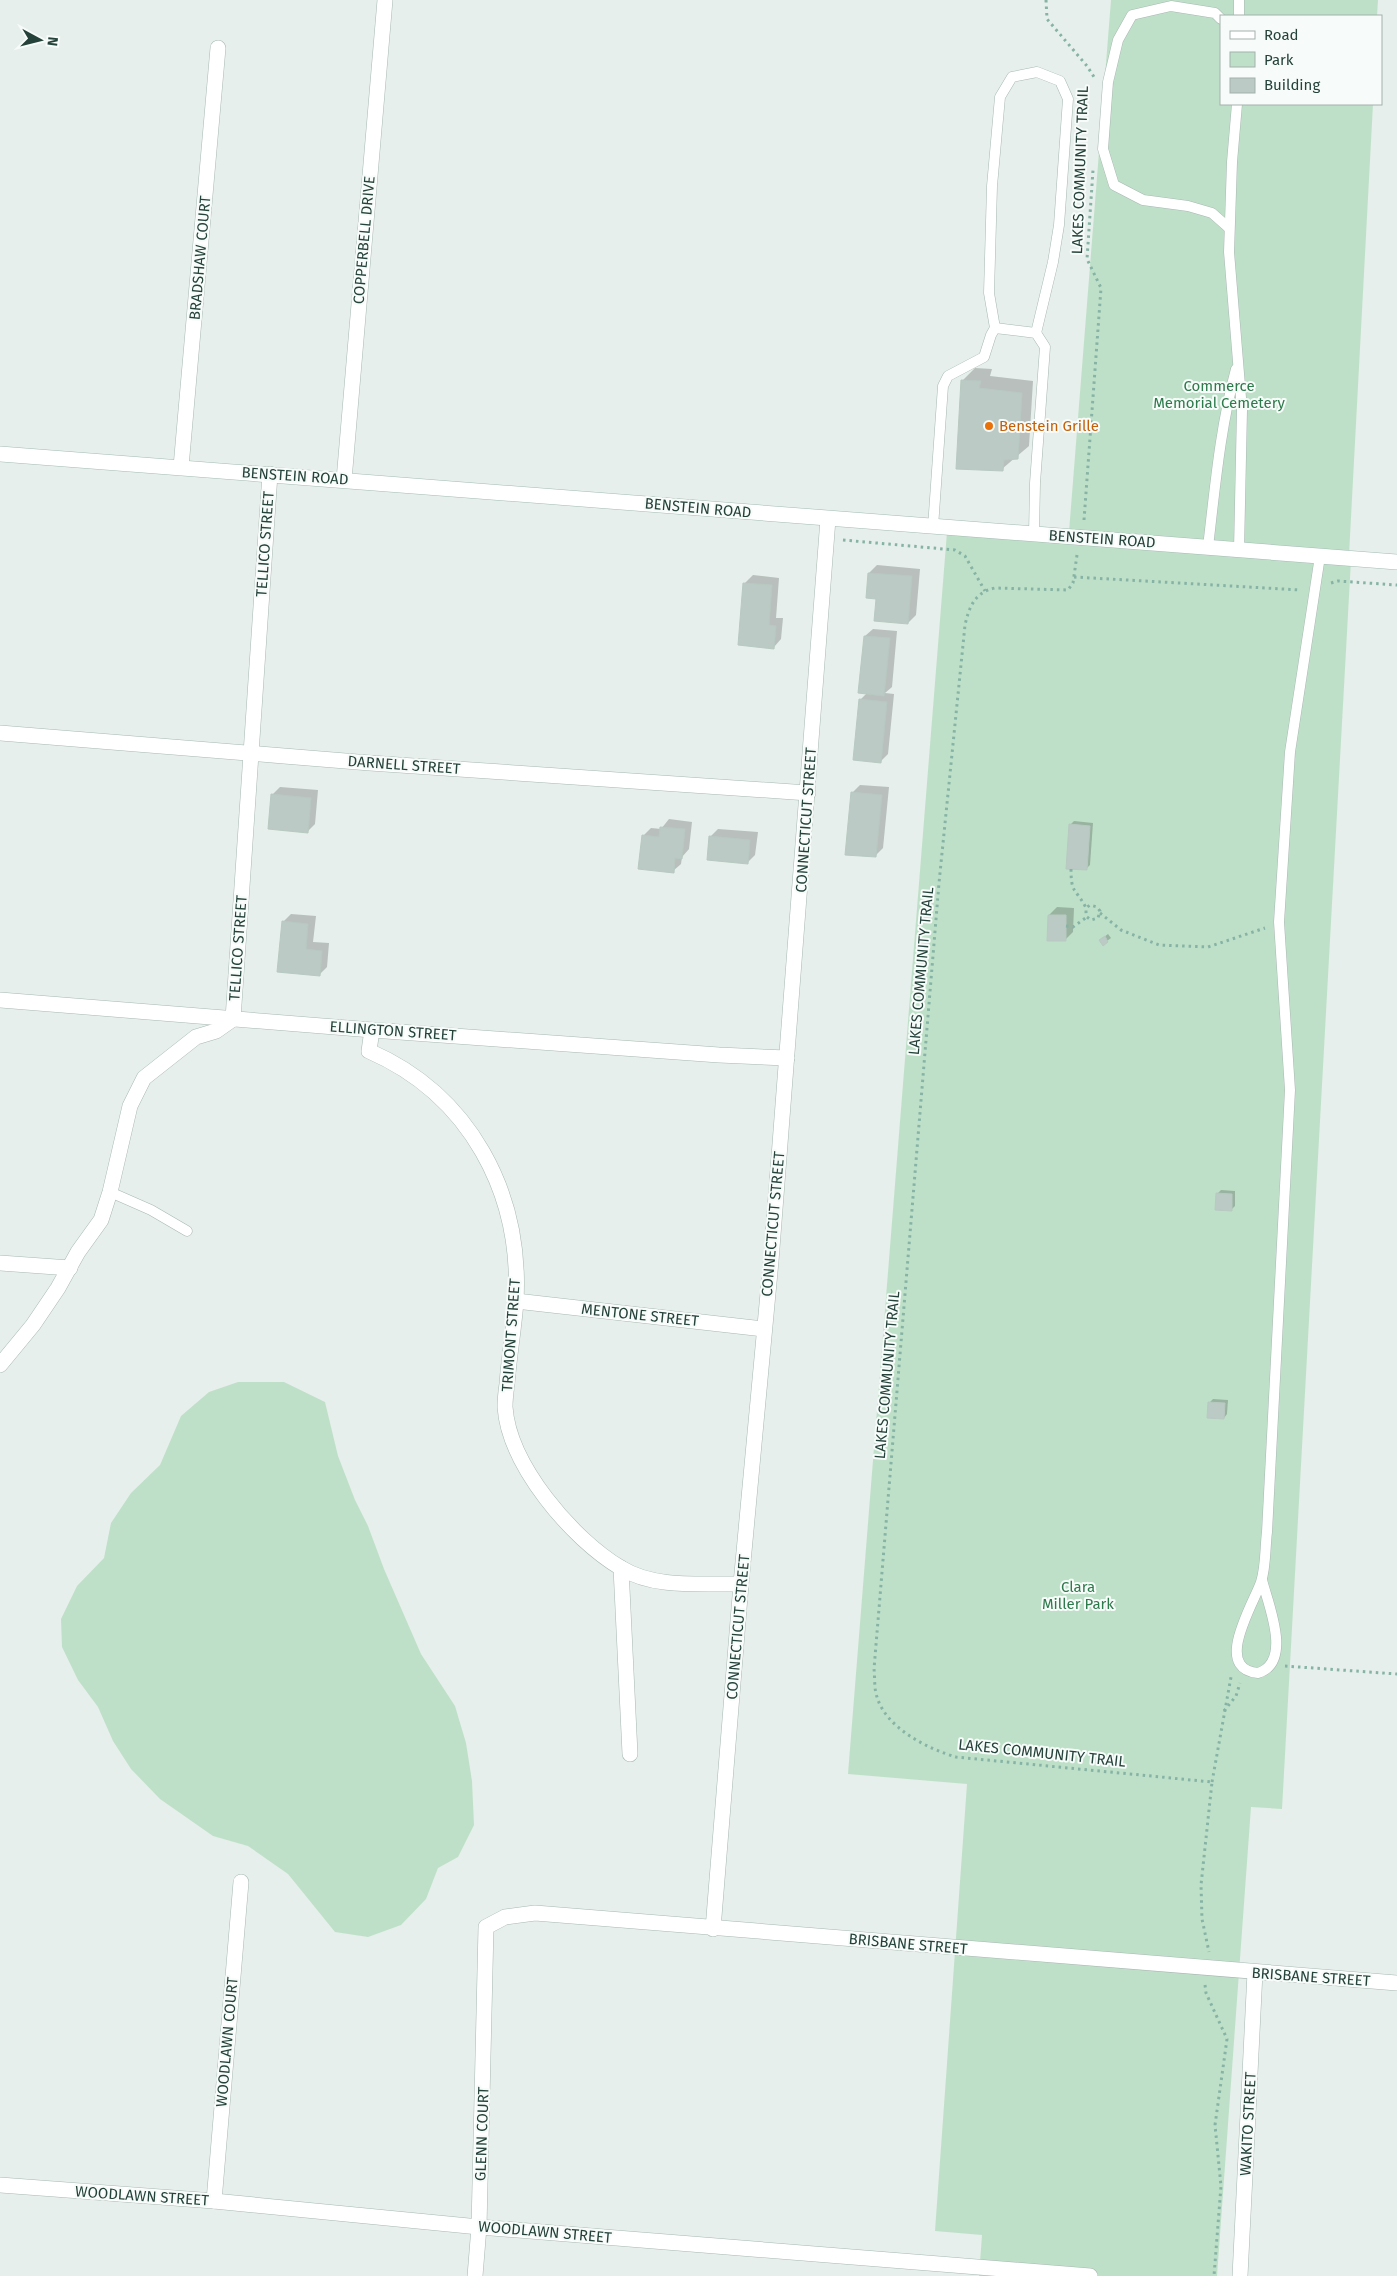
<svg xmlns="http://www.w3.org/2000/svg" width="1397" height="2276" font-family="'Fira Sans',sans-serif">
<rect width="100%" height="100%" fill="#e6efeb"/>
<g fill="#bfe0c8">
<path d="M1111 0H1378L1377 16H1221V104H1373L1349 555 1069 532Z"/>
<path d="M947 532 1351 560 1282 1809 1251 1807 1217 2276H979L982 2235 935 2231 967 1784 848 1774Z"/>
<path d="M238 1382H284L325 1402 338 1456 355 1500 368 1526 384 1569 421 1654 455 1706 466 1743 472 1781 474 1825 458 1857 438 1868 426 1899 401 1925 368 1937 335 1932 288 1874 248 1846 213 1836 160 1799 131 1769 113 1741 98 1707 78 1680 62 1647 61 1619 77 1586 104 1558 111 1523 131 1493 160 1465 181 1416 209 1392Z"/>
</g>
<g fill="#0003">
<path d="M975 368 992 369 990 376 1033 381 1029 446 1002 469 963 380Z"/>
<path d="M877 565 920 569 916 615 908 623 878 597 869 573Z"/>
<path d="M753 575 779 578 776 618H783L781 639 774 647 739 644 745 583Z"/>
<path d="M873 629 897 631 892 687 885 693 894 694 888 754 880 762 860 700 867 693 865 636Z"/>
<path d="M860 785 889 787 883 848 875 856 852 793Z"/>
<path d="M280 787 318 790 315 824 307 832 272 795Z"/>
<path d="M669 819 692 822 689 849 682 857 681 864 673 871 643 836 651 828 661 829Z"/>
<path d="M1074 821 1093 823 1090 865 1086 869 1070 825Z"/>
<path d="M718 829 758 832 755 855 747 863 710 837Z"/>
<path d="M1057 907 1074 908 1073 932 1065 940 1049 915Z"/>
<path d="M291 914 316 916 313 942 329 943 327 967 319 975 283 922Z"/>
<path d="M1108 934 1111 938 1107 941 1100 940Z"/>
<path d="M1221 1190 1235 1191V1206L1231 1210 1217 1194Z"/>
<path d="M1213 1399 1228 1400 1227 1414 1224 1418 1210 1402Z"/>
</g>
<g fill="#bbcac4" stroke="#b8c9c2">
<path d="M961 380 981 381 979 388 1022 393 1018 459 1004 460 1003 471 956 469Z"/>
<path d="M868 573 912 576 908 624 874 621 876 599 866 598Z"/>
<path d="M743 583 772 585 769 625 776 626 774 649 738 645Z"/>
<path d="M864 636 890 638 884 696 858 693Z"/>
<path d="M859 699 887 702 881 763 853 760Z"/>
<path d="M851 792 882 795 876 857 845 855Z"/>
<path d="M271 794 311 798 308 833 268 829Z"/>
<path d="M1069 824 1090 826 1087 870 1066 869Z"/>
<path d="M660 827 685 829 682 859 675 858 674 873 638 869 642 835 659 837Z"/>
<path d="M709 836 750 840 748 864 707 860Z"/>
<path d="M1048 915H1066V941H1047Z"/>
<path d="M282 921 308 924 306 949 322 951 320 976 277 972Z"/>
<path d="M1105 936 1108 942 1103 946 1099 940Z"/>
<path d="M1216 1193 1232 1194V1211L1215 1210Z"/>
<path d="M1208 1402 1225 1403 1224 1419 1207 1418Z"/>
</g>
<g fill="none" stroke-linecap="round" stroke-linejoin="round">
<g stroke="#a8b8b2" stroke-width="11">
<g id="lane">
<path d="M1239 16V0"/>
<path d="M1221 19 1215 13 1171 6 1132 15 1118 40 1108 82 1103 149 1114 185 1143 200 1188 206 1212 213 1229 228"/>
<path d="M1237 104 1232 162 1229 252 1242 410 1239 550"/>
<path d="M995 328 989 293 992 186 1000 97 1012 77 1037 72 1060 81 1068 99 1059 225 1053 262 1036 333"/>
<path d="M933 527 943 386 948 376 984 357 991 335 995 328 1036 333 1045 347 1035 483 1034 534"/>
<path d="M1208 547C1215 488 1220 428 1236 369"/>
<path d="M110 1192 151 1210 187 1231"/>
<path d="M1262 1580C1268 1604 1293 1662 1258 1673 1212 1669 1254 1603 1261 1582 1266 1567 1265 1547 1267 1532L1290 1090 1279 922 1290 752 1320 556"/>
</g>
</g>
<g stroke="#a8b8b2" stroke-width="16">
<g id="street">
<path d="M181 467 218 48"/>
<path d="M344 480 385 0"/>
<path d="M0 733 370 763 808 793"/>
<path d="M0 1000 372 1030 719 1055 787 1058"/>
<path d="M372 1030 369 1051C470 1095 522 1193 516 1301 514 1329 509 1356 507 1384 506 1391 505 1399 505 1407 509 1465 572 1539 621 1568L630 1754"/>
<path d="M0 1263 70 1268"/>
<path d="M516 1301 764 1329"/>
<path d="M0 1365 33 1325 58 1288 78 1252 101 1220 110 1192 130 1106 144 1078 196 1037 216 1031 233 1019 270 474"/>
<path d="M621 1568C655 1589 702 1583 741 1584"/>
<path d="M713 1929 741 1584 771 1261 828 519"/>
<path d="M0 2185 214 2201 479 2227 1090 2276"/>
<path d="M214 2201 241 1882"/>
<path d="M475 2276 479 2227 486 1927 505 1917 535 1913 1397 1983"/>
<path d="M1240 2276 1255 1972"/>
</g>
</g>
<g stroke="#a4bbb3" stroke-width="16">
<path id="secondary" d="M0 454 1397 562"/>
</g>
<g stroke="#86b3a5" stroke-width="3" stroke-dasharray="2.5 4" stroke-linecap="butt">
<path d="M1046 0 1047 19 1087 66 1094 77"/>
<path d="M1084 520 1101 288 1087 259 1093 170"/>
<path d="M843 540 955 550 965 556 985 591"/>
<path d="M1077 555 1073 583 1068 590 995 588C975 592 969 607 965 625L939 883 874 1669C875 1678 874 1689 877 1697 886 1728 928 1749 956 1757L1212 1782 1201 1885 1202 1919 1209 1952"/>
<path d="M1074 577 1301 590"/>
<path d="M1331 583 1338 581 1397 585"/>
<path d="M1071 869C1071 893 1075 888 1085 906 1087 909 1085 913 1087 917L1091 920 1098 918 1100 911 1097 907 1090 905 1086 908"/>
<path d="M1100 913 1121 930 1159 945 1208 947 1265 928"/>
<path d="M1066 926 1073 927 1087 917"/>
<path d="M1285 1666 1397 1674"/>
<path d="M1224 1711 1236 1696 1240 1683"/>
<path d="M1212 1782 1231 1677"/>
<path d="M1205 1985 1206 1993 1227 2039 1215 2125 1221 2186 1214 2276"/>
</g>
<use href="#lane" stroke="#fff" stroke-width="10"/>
<use href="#street" stroke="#fff" stroke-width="15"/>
<use href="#secondary" stroke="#fff" stroke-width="15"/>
</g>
<circle fill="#e8710a" stroke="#f7fbf9" stroke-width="2" cx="989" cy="426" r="5"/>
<g text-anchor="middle" stroke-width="4" stroke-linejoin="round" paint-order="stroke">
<g font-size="15" fill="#24423a" stroke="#f7fbf9">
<text transform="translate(1080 170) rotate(-88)" y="5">LAKES COMMUNITY TRAIL</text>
<text transform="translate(364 240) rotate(-85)" y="5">COPPERBELL DRIVE</text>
<text transform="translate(200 258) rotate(-85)" y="5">BRADSHAW COURT</text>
<text transform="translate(295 476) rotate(4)" y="5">BENSTEIN ROAD</text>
<text transform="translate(698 508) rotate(5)" y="5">BENSTEIN ROAD</text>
<text transform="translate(1102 539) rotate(4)" y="5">BENSTEIN ROAD</text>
<text transform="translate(265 544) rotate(-86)" y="5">TELLICO STREET</text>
<text transform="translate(404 765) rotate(4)" y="5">DARNELL STREET</text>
<text transform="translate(806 820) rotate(-86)" y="5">CONNECTICUT STREET</text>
<text transform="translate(238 948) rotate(-86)" y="5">TELLICO STREET</text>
<text transform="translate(921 971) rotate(-85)" y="5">LAKES COMMUNITY TRAIL</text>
<text transform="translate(393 1031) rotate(4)" y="5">ELLINGTON STREET</text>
<text transform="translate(773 1224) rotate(-85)" y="5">CONNECTICUT STREET</text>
<text transform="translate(640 1315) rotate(6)" y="5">MENTONE STREET</text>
<text transform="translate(511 1335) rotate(-86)" y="5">TRIMONT STREET</text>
<text transform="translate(887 1375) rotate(-85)" y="5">LAKES COMMUNITY TRAIL</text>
<text transform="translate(738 1627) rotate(-85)" y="5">CONNECTICUT STREET</text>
<text transform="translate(1042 1753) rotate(6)" y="5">LAKES COMMUNITY TRAIL</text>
<text transform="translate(908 1944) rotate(5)" y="5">BRISBANE STREET</text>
<text transform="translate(1311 1977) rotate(4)" y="5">BRISBANE STREET</text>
<text transform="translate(227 2042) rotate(-85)" y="5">WOODLAWN COURT</text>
<text transform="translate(1248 2124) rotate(-87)" y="5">WAKITO STREET</text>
<text transform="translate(482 2134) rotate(-88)" y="5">GLENN COURT</text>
<text transform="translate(142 2196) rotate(4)" y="5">WOODLAWN STREET</text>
<text transform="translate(545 2232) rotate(5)" y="5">WOODLAWN STREET</text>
</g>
<g font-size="15" fill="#2d7a4b" stroke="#f7fbf9">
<text x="1219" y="391">Commerce<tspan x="1219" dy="17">Memorial Cemetery</tspan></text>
<text x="1078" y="1592">Clara<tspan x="1078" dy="17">Miller Park</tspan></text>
</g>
<g font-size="15" fill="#c56008" stroke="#f7fbf9" text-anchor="start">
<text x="999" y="431">Benstein Grille</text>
</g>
</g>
<rect x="1220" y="15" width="162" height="90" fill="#f7fbf9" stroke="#a3b1ad"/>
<rect x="1230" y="31" width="25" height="8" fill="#ffffff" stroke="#a3b1ad"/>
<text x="1264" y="40" font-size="15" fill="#24423a">Road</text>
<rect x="1230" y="52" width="25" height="15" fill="#bfe0c8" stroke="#a3b1ad"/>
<text x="1264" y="65" font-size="15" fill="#24423a">Park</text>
<rect x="1230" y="78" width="25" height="15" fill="#bbcac4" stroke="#a3b1ad"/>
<text x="1264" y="90" font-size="15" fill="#24423a">Building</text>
<g transform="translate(40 40) rotate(97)" stroke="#f7fbf9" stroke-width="4" paint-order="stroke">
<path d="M0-4L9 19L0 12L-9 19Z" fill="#24423a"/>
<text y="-8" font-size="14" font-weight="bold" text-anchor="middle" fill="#24423a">N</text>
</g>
</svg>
